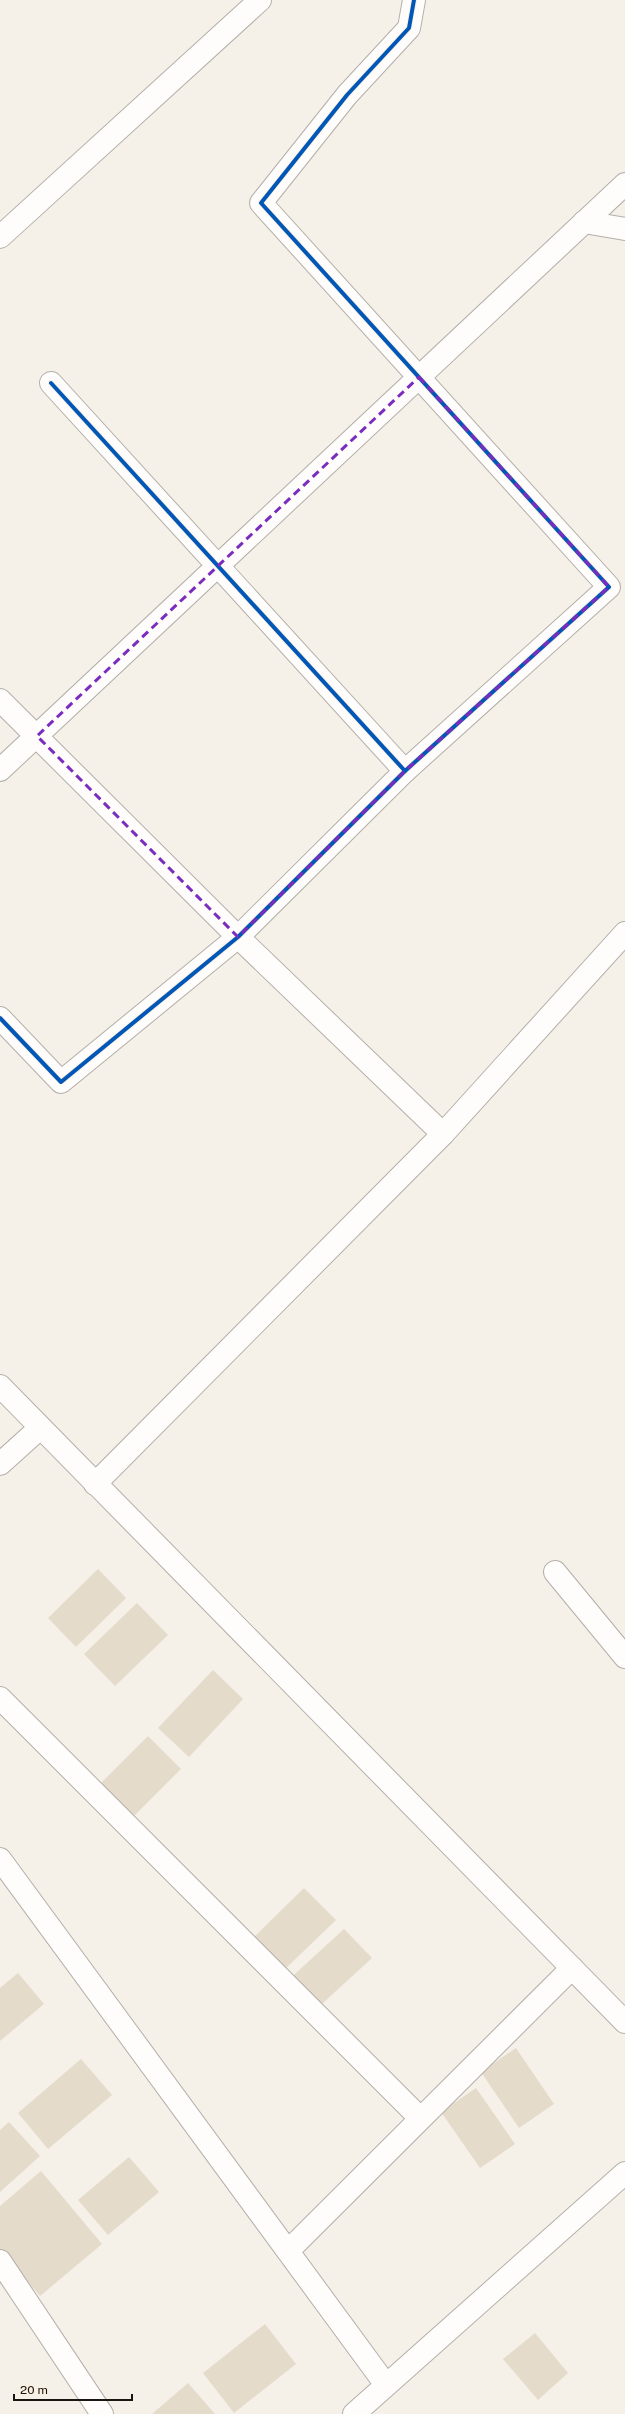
<svg xmlns="http://www.w3.org/2000/svg" width="625" height="2414" font-family="'Public Sans',sans-serif">
<rect width="100%" height="100%" fill="#f5f0e8"/>
<g fill="#e5dbcb">
<path d="M98 1569 126 1598 76 1647 48 1618Z"/>
<path d="M137 1603 168 1635 115 1686 84 1654Z"/>
<path d="M213 1670 243 1699 189 1757 158 1728Z"/>
<path d="M148 1736 181 1769 124 1826 91 1793Z"/>
<path d="M304 1888 336 1920 281 1973 250 1941Z"/>
<path d="M344 1929 372 1958 311 2014 284 1984Z"/>
<path d="M18 1973 44 2004 0 2041V1988Z"/>
<path d="M516 2048 554 2104 519 2128 481 2072Z"/>
<path d="M81 2059 112 2095 48 2149 18 2113Z"/>
<path d="M476 2088 515 2144 480 2168 441 2112Z"/>
<path d="M9 2122 40 2156 0 2192V2130Z"/>
<path d="M129 2157 159 2192 108 2235 78 2200Z"/>
<path d="M41 2171 102 2244 40 2296 0 2249V2206Z"/>
<path d="M265 2324 296 2364 234 2413 203 2373Z"/>
<path d="M535 2333 568 2373 538 2400 503 2359Z"/>
<path d="M188 2383 215 2414H152Z"/>
</g>
<g fill="none" stroke-linecap="round" stroke-linejoin="round">
<g stroke="#b3afa9" stroke-width="24">
<g id="minor">
<path d="M584 222 625 229"/>
<path d="M0 237 260 0"/>
<path d="M0 700 238 937 443 1134"/>
<path d="M0 770 625 184"/>
<path d="M405 771 609 587 261 203 347 95 409 28 414 0"/>
<path d="M0 1018 61 1082 238 937 405 771 51 383"/>
<path d="M0 1386 625 2022"/>
<path d="M0 1464 40 1428"/>
<path d="M95 1484 443 1134 625 933"/>
<path d="M555 1572 625 1657"/>
<path d="M0 1698 418 2116"/>
<path d="M0 1859 386 2385"/>
<path d="M288 2251 572 1968"/>
<path d="M0 2261 102 2414"/>
<path d="M354 2414 625 2173"/>
</g>
</g>
<use href="#minor" stroke="#fefdfc" stroke-width="22"/>
<g stroke="#fbf1e2" stroke-width="6">
<g id="cycleway">
<path d="M405 771 609 587 261 203 347 95 409 28 414 0"/>
<path d="M0 1018 61 1082 238 937 405 771 51 383"/>
</g>
</g>
<use href="#cycleway" stroke="#0057b8" stroke-width="4"/>
</g>
<path fill="none" stroke="#7b2cbf" stroke-width="3" stroke-dasharray="8 5" stroke-linejoin="round" d="M419 377 609 587 405 771 238 937 37 736Z"/>
<path d="M14 2394v6h118v-6" fill="none" stroke="#191511" stroke-width="2"/>
<text x="20" y="2394" font-size="12" fill="#191511" stroke="#fbf1e2" stroke-width="3" paint-order="stroke">20 m</text>
</svg>
